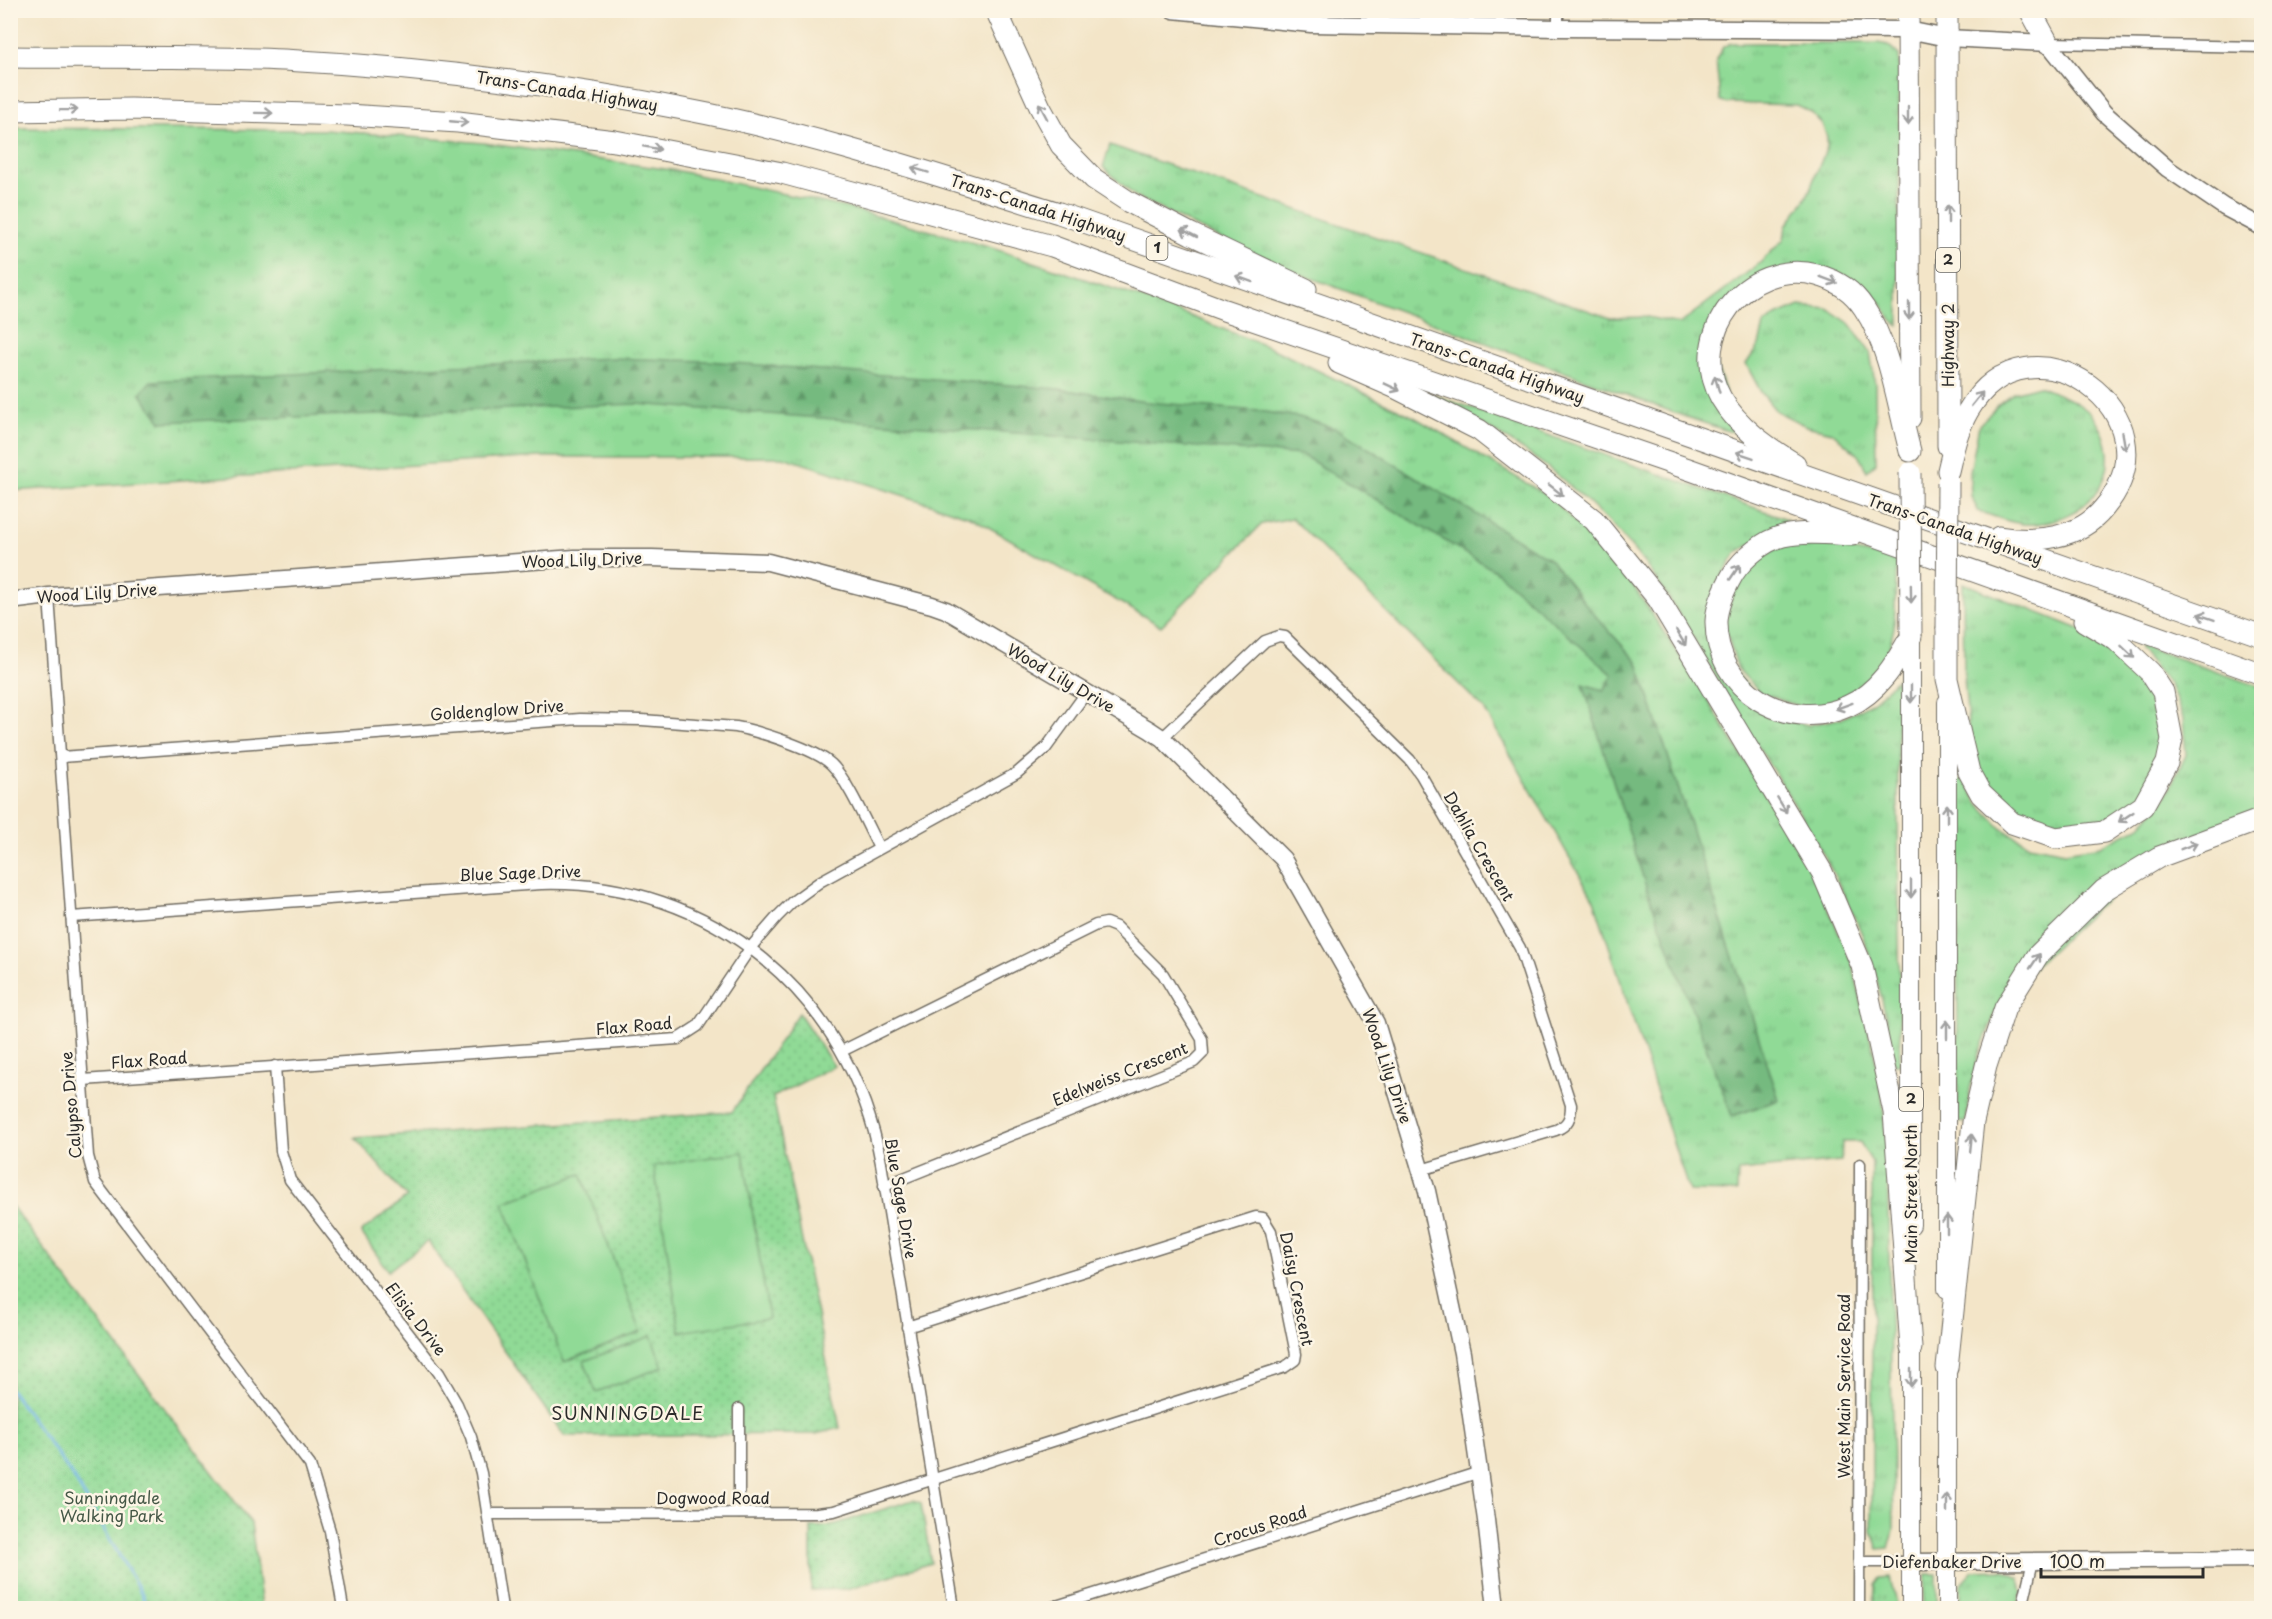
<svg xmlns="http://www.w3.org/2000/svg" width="2272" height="1619" font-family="'Playpen Sans',sans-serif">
<defs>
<pattern id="grass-tufts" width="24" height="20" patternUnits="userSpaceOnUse" patternTransform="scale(1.5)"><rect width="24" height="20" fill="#90da96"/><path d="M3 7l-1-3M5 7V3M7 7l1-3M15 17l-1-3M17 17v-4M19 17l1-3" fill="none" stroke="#7cbb81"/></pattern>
<pattern id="forest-firs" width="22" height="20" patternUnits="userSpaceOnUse" patternTransform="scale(1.5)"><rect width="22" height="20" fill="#74ba7f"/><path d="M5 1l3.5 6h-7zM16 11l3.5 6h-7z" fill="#5f9768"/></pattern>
<pattern id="park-dots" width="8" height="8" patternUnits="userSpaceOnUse" patternTransform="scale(1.5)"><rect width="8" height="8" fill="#90da96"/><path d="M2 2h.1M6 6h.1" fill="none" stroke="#7cbb81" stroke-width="1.8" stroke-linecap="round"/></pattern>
</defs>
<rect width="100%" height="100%" fill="#fcf5e5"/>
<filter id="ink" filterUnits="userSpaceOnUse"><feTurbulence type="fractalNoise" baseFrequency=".0167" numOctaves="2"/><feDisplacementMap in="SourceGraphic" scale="12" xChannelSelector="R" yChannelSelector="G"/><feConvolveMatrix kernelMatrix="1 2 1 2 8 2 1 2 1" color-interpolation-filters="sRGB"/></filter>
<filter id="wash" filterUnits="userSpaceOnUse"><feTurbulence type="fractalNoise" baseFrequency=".008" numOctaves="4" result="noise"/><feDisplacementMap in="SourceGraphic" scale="24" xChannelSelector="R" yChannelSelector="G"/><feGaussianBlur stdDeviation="1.35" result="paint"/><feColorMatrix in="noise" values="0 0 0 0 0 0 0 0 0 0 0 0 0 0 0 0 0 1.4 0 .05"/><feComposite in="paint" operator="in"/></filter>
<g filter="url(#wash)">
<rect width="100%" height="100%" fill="#f3e5c8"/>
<g fill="url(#grass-tufts)" stroke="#5e8260" stroke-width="1.5">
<path d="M1731 43H1878L1888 45 1899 55V326C1889 320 1886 309 1879 300 1861 278 1835 271 1809 265L1734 307 1714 358 1739 432 1728 431 1686 417 1292 271 1196 227 1135 196 1103 167 1110 145 1610 318 1647 317 1679 324 1760 263 1784 239 1786 226 1806 199 1827 147V137L1822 124 1811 112 1796 105 1726 103 1720 100 1716 60 1723 47Z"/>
<path d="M11 128 325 130 484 143 679 171 852 209 992 248 1162 305 1271 348 1414 417 1550 497 1626 575 1697 682 1814 876 1852 963 1881 1083 1887 1150 1894 1530 1889 1548 1878 1549 1872 1532V1162L1860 1142H1842L1841 1161 1738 1171 1737 1192 1689 1191 1594 900 1484 709 1292 518 1262 524 1161 626 971 517 783 457H540L11 491Z"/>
<path d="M1800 306 1828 309 1849 323 1870 352 1875 384 1876 463 1867 471 1858 455 1832 432 1806 426 1776 411 1761 392 1746 364 1759 345 1764 325 1774 317Z"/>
<path d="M2039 386C2054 393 2071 398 2084 408 2093 414 2099 424 2103 433 2123 482 2082 519 2036 524 2017 526 1996 517 1978 511L1971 496 1970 472 1979 425 1997 406 2013 393Z"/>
<path d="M1411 387 1787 519 1784 527 1737 552 1716 586 1709 641 1776 719 1809 725 1843 718 1873 702 1897 679 1900 1064H1894C1887 1015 1876 965 1856 920 1823 845 1777 777 1734 708 1701 653 1669 589 1626 541 1612 524 1594 508 1578 493 1529 447 1470 417 1411 387Z"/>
<path d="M1787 543H1818L1897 560 1894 628 1886 661 1864 686 1838 704 1808 709 1760 693 1738 669 1724 624 1734 589 1752 562Z"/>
<path d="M1963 583 2097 636 2153 689 2165 730 2158 770 2137 804 2106 825 2070 833 2028 824 1987 789 1971 756 1964 678Z"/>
<path d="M2140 645 2261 687V810L2159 850 2002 997 1979 1053 1970 1089 1966 1122 1958 1121 1957 780H1965L1978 803 2001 828 2029 845 2065 852 2101 846 2141 826 2165 798 2186 755 2183 718 2170 685 2140 649Z"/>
<path d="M2003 1570 2019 1578 2022 1592 2017 1608H1961V1584L1973 1571Z"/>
<path d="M1926 1574H1937V1608H1922Z"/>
<path d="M1890 1577 1897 1608H1874L1875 1585 1880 1578Z"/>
</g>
<path fill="url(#forest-firs)" stroke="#507255" stroke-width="1.5" d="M611 358 708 361 1059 389 1147 402 1258 411 1299 417 1337 429 1551 560 1592 612 1638 663 1779 1100 1732 1116 1646 887 1583 684 1604 690 1613 675 1497 572 1302 455 637 404 161 422 140 393 151 381Z"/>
<g fill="url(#park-dots)" stroke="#5e8260" stroke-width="1.5">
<path d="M799 1013 834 1066 773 1097 840 1428 816 1434 564 1436 428 1241 388 1271 361 1232 407 1197 355 1138 732 1112Z"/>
<path d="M11 1205 251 1523 262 1608H11Z"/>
<path d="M913 1500 921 1503 931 1563 847 1589 811 1590V1527L830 1526Z"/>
</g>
<g fill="#90da96" stroke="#5e8260" stroke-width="1.5">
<path d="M743 1152 769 1318 680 1332 654 1166Z"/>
<path d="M581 1174 641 1332 564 1362 503 1203Z"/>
<path d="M651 1336 663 1367 596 1392 584 1361Z"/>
</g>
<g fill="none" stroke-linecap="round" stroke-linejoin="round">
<path stroke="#75b7ea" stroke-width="3" d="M10 1389 72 1475 142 1594 146 1608"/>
</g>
</g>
<g filter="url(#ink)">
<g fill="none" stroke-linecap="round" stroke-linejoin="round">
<g stroke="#716c62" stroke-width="13">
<g id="street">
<path d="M1558 28V10"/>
<path d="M2048 43 2262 47"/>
<path d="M49 596 88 1156 95 1182 310 1465 330 1531 343 1608"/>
<path d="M1162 738 1265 641 1279 636 1285 637 1410 760 1421 775 1520 948 1571 1105C1571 1118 1568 1125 1556 1130L1421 1170"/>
<path d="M61 757 580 719 642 720 736 727C758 731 815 749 831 764 847 779 868 827 879 848"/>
<path d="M71 917 541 884C712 879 851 996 881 1163L954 1608"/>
<path d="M842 1051 1096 925 1106 923 1116 927 1163 974 1202 1039 1203 1053 1194 1062 884 1186"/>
<path d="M275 1066 281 1151 290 1180 439 1373 457 1404 471 1437 481 1473 502 1608"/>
<path d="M83 1080 678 1039 698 1026 751 947 777 917 792 902 821 881 1017 773 1046 748 1086 693"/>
<path d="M739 1409V1513"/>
<path d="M488 1514 817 1513 834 1511 1285 1367 1295 1360 1296 1354 1271 1231 1263 1218 1256 1217 907 1327"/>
<path d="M1859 1562H1911"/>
<path d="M1050 1608 1480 1472"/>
<path d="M1859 1608 1860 1164"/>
<path d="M2022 1608 2033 1561"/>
</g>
</g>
<g stroke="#716c62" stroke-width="19">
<g id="secondary">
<path d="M1173 10 1311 24 1558 28 1908 30 1947 38 2048 43 2104 113 2168 169 2224 207 2262 227"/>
<path d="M10 601 49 596 575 558H652L768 562 932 605 946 610 1150 730 1162 738 1283 859 1376 1023 1427 1191 1462 1353 1486 1520 1496 1608"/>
<path d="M1911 1562 2262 1559"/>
</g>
</g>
<g stroke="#716c62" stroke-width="20">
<g id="primary">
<path d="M1947 702V1289"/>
<path d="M1911 1225V636"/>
<path d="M1911 1333V1608"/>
<path d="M1947 1608V1356"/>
</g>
</g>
<g stroke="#716c62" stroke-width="23">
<g id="highway">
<path d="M996 10 1040 107 1061 145 1094 179 1129 202 1191 234 1306 289"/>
<path d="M1908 10 1910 418"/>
<path d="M1947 10 1948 446"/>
<path d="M2030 10 2048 43"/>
<path d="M10 57C101 58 193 56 284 60 419 67 555 84 688 110 814 134 936 175 1059 213L2262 636"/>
<path d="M10 111 131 109 347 115 458 122 615 141 782 173 1052 246 1224 310 1691 470 2262 674"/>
<path d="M1339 363 1396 388 1479 430 1594 520 1659 600 1822 872 1862 966 1894 1112 1911 1348"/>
<path d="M1795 464C1767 447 1738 427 1721 398 1686 335 1747 257 1817 275 1836 280 1853 291 1864 308 1890 346 1898 406 1910 451"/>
<path d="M1948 471C1953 450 1957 430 1968 411 2030 305 2182 415 2104 508 2079 539 2036 543 1999 537"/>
<path d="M1852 535C1830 534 1806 531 1783 536 1765 540 1743 558 1733 574 1725 588 1717 604 1716 621 1715 689 1787 734 1848 706 1878 693 1896 663 1911 636"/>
<path d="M1947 629V679L1969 772 1981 794 2012 823 2056 838 2104 832 2143 806 2167 763 2172 739 2163 692 2150 672 2116 640 2084 621"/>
<path d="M1947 1368 1973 1122 1986 1066 2005 1008 2038 955 2104 890 2159 857 2262 819"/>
</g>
</g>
<use href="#street" stroke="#fff" stroke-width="10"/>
<use href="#secondary" stroke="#fff" stroke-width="16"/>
<use href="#primary" stroke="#fff" stroke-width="18"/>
<use href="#highway" stroke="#fff" stroke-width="21"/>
<g stroke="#716c62" stroke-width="23" stroke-linecap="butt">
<g id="highway-bridge">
<path d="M1910 473 1911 636"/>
<path d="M1947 629 1948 482"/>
</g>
</g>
<use href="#highway-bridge" stroke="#fff" stroke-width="21"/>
</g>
<defs><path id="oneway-shaft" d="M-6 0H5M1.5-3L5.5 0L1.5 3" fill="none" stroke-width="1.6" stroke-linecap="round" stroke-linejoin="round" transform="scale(1.5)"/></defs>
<g stroke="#a0a0a0">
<use href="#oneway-shaft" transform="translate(69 110) rotate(-1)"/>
<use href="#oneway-shaft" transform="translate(1043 111) rotate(-118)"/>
<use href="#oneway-shaft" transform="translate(264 113) rotate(1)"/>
<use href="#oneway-shaft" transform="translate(1908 116) rotate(90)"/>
<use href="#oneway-shaft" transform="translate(459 122) rotate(5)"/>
<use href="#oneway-shaft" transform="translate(652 148) rotate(10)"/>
<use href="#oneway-shaft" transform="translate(920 170) rotate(-163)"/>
<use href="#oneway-shaft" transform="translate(1948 214) rotate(-90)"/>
<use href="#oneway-shaft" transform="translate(1189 233) rotate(-153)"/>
<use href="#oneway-shaft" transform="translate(1244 279) rotate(-160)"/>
<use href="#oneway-shaft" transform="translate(1829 280) rotate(21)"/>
<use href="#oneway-shaft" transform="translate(1909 311) rotate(90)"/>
<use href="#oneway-shaft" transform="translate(1717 384) rotate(-106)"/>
<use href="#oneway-shaft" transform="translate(1392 387) rotate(25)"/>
<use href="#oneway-shaft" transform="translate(1977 399) rotate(-51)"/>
<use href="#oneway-shaft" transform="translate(2124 441) rotate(80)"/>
<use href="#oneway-shaft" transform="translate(1745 455) rotate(-161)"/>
<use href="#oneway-shaft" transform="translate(1556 490) rotate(38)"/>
<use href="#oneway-shaft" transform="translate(1735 572) rotate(-56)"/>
<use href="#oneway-shaft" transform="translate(1911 594) rotate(89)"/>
<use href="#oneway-shaft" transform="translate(2206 617) rotate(-161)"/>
<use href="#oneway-shaft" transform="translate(1681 638) rotate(59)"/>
<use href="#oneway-shaft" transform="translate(2128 652) rotate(43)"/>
<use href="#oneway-shaft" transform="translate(1911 694) rotate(90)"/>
<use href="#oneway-shaft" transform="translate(1844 706) rotate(160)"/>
<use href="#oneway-shaft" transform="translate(1782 805) rotate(59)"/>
<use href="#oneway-shaft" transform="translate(1947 813) rotate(-90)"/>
<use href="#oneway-shaft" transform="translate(2126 817) rotate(146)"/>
<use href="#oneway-shaft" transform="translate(2189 846) rotate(-21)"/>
<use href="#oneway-shaft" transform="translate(1911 889) rotate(90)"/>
<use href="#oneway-shaft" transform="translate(2035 961) rotate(-56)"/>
<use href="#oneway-shaft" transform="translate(1947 1029) rotate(-90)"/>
<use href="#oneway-shaft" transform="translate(1971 1143) rotate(-84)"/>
<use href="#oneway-shaft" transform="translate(1947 1224) rotate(-90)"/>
<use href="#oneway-shaft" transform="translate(1911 1378) rotate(90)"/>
<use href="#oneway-shaft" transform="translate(1947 1503) rotate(-90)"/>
</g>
</g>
<g text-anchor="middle" stroke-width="5" stroke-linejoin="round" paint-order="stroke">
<g fill="#fcf5e5" stroke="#6a6863" stroke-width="1.5">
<rect x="1146.5" y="236" width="21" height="24" rx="4.5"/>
<rect x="1936" y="248" width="24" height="24" rx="4.5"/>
<rect x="1899" y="1087" width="24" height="24" rx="4.5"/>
</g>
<g font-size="15" font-weight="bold" fill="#2b2b2b">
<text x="1157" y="253">1</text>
<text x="1948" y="265">2</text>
<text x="1911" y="1104">2</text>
</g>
<g font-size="16" fill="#2b2b2b" stroke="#fcf5e5">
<text transform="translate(567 91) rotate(9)" y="6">Trans-Canada Highway</text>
<text transform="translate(1038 208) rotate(18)" y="6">Trans-Canada Highway</text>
<text transform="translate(1948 345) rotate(-90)" y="6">Highway 2</text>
<text transform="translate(1497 368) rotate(19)" y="6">Trans-Canada Highway</text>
<text transform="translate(1955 529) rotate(19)" y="6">Trans-Canada Highway</text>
<text transform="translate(582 560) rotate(-2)" y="6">Wood Lily Drive</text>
<text transform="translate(97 593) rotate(-4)" y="6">Wood Lily Drive</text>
<text transform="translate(1061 678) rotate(30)" y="6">Wood Lily Drive</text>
<text transform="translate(497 710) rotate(-4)" y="6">Goldenglow Drive</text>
<text transform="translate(1479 846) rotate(60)" y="6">Dahlia Crescent</text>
<text transform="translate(520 873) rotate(-2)" y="6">Blue Sage Drive</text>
<text transform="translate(634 1026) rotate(-5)" y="6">Flax Road</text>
<text transform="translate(149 1060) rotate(-4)" y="6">Flax Road</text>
<text transform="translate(1387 1066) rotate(71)" y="6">Wood Lily Drive</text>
<text transform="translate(1120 1074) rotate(-22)" y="6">Edelweiss Crescent</text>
<text transform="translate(71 1105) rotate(-95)" y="6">Calypso Drive</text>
<text transform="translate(1911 1194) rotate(-90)" y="6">Main Street North</text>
<text transform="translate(901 1198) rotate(80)" y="6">Blue Sage Drive</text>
<text transform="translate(1297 1289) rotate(79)" y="6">Daisy Crescent</text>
<text transform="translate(416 1319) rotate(52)" y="6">Elisia Drive</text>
<text transform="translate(1844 1386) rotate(-90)" y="6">West Main Service Road</text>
<text x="713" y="1504">Dogwood Road</text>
<text transform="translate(1260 1526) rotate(-18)" y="6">Crocus Road</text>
<text x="1952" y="1568">Diefenbaker Drive</text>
</g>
<g font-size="16" fill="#445746" stroke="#fcf5e5">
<text x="112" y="1504">Sunningdale<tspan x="112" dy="18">Walking Park</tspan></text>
</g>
<g font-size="18" letter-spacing="1.5" fill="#2b2b2b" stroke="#fcf5e5">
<text x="628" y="1420">SUNNINGDALE</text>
</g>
</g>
<rect width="2272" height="1619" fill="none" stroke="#fcf5e5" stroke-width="36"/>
<path d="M2041 1568v9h162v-9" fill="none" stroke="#2b2b2b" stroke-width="3"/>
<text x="2050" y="1568" font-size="18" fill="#2b2b2b" stroke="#fcf5e5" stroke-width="4.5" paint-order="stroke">100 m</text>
</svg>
